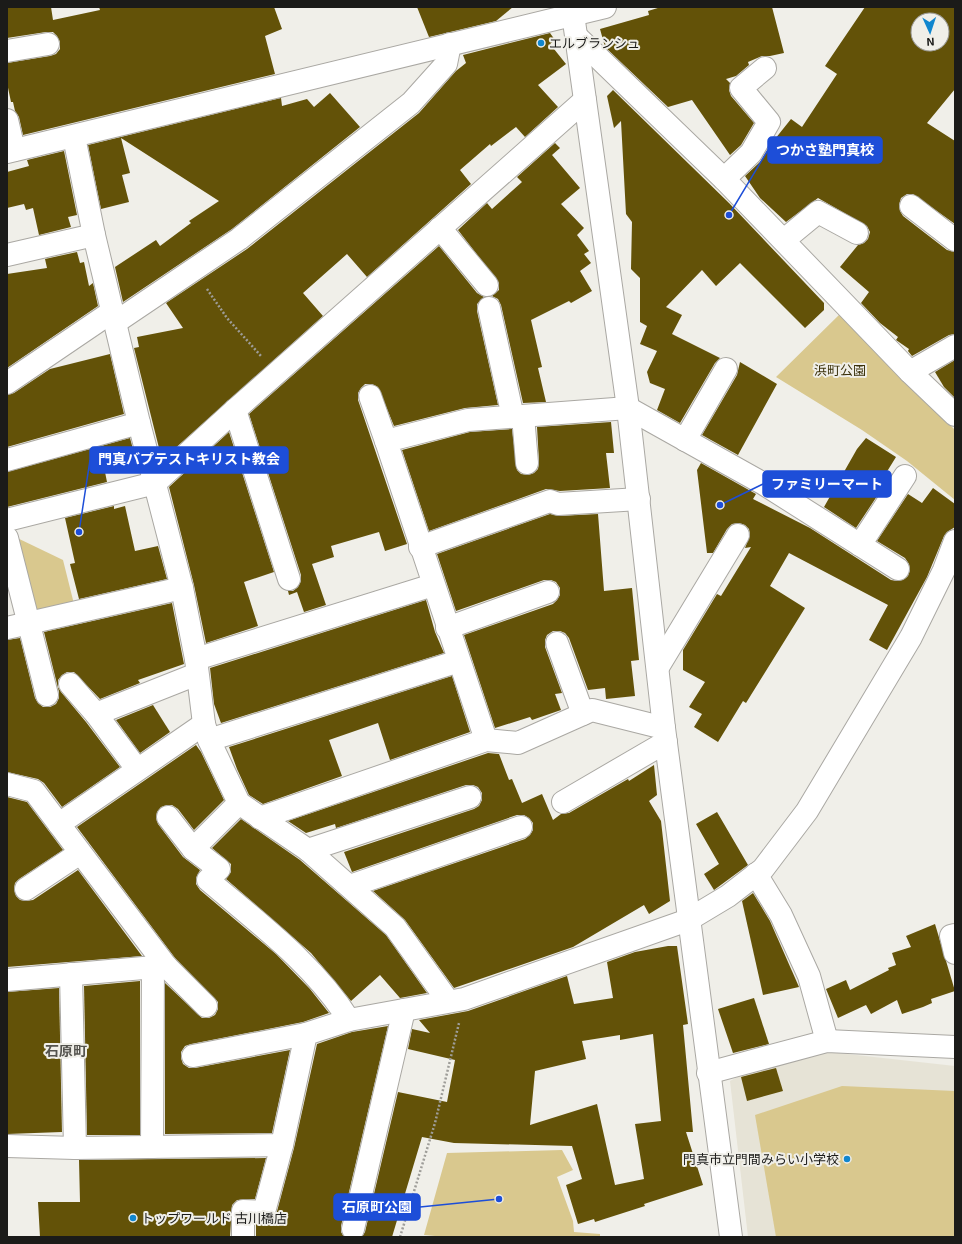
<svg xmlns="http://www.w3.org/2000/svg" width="962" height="1244" font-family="'Exo 2','Noto Sans JP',sans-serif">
<rect width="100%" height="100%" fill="#f0efe9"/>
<path fill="#e6e3d6" d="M829 1052 955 1066V1237H748L730 1081 747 1072Z"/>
<g fill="#d9c88e">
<path d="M840 314 955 430V500L907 461 862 430 776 377Z"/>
<path d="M11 535 63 560 74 604 42 612 31 607Z"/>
<path d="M842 1086 955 1091V1237H776L755 1115Z"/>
<path d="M562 1150 573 1170 557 1177 573 1221 574 1232 600 1234V1237H446L424 1235 447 1153Z"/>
</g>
<g fill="#635208" fill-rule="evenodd">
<path d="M7 7H51L53 20 100 10 99 7H274L282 29 265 36 275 74 23 135 19 117 15 111 13 102H11L7 83V63L50 56 56 54 60 49V42L57 36 53 32H46L7 38Z"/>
<path d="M417 7H513L496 21 429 37Z"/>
<path d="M661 7H772L784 53 770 56H762L748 62 749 65 736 76 726 79 730 83 729 90 731 96 754 123 741 145 730 155 692 100 668 107 605 47 600 29 649 15 648 11Z"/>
<path d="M865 7H955V89L927 123 955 141V224L913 194H907L901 198 899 205 900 211 903 216 947 250 955 252V334L949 335 912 356 908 351 909 349 896 340 898 337 880 323 861 303 869 292 840 267 858 245 864 243 868 239 870 232 867 226 818 198 786 222 760 198 745 176 760 162 771 144 791 119 802 127 837 74 825 66ZM918 20H942V44H918Z"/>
<path d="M550 33 555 40 550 44 566 64 538 85 558 107 525 137 516 127 491 146 490 144 460 170 471 184 367 277 347 254 303 293 323 316 162 460 134 348 139 347 137 337 183 328 166 303 247 249 419 113 456 71 466 63 463 55Z"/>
<path d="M613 90 729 203 824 303V310L805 328 740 263 716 286 702 270 666 307 682 315 672 334 720 358 715 363 680 423 657 410 665 389 650 383 647 372 657 351 640 344 647 326 640 322V278L631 269 632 222 626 214 621 121 614 128 607 96Z"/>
<path d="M330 93 360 127 232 229 123 302 115 267 156 240 160 246 191 223 189 221 219 201 121 138 130 173 122 175 129 202 101 209 88 145 281 98 282 106 307 99 314 107Z"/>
<path d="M555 143 560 148 552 155 580 188 561 204 584 228 577 235 589 251 584 254 591 263 580 271 592 291 571 303 569 301 531 320 542 367 538 368 546 402 523 403 501 305 498 299 492 296 499 290V283L458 230 487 203 492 209 522 182 517 177Z"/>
<path d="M64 151 77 215 68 217 71 227 39 235 33 208 26 210 24 204 7 208V172L29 166 27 160Z"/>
<path d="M439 246 477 293 484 297 477 304V311L498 405 465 408 394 426 378 387 372 384H365L361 388 358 393V400L407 544 385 551 379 532 331 546 334 557 312 564 326 605 304 612 297 592 289 595 288 591H293L298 587 301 581V575L249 414Z"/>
<path d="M77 252 80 263 84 262 89 286 93 283 98 306 7 368V274L47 268 45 259Z"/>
<path d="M110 354 124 414 7 447V395L14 393 50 369Z"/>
<path d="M955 360V398L944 387 935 372Z"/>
<path d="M740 362 777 384 738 455 702 435 737 375Z"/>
<path d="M611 422 614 453H606L610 488 560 491 546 489 429 531 402 450 470 432 512 429 517 470 521 474 528 475 534 473 538 469 539 462 537 427Z"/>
<path d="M229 432 274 572 244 582 258 626 206 643 194 585 169 487Z"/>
<path d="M130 438 137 464 105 472 107 482 7 507V472Z"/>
<path d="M866 438 896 457 883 478 887 481 856 528 824 507 857 449Z"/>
<path d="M701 463 756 494 753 499 810 528 891 580 897 581 903 580 908 576 910 570 909 564 905 558 877 541 908 494 922 503 933 488 955 504V527L947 532 944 536 927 577 887 650 869 640 888 605 789 553 770 586 805 608 746 703 743 701 718 742 694 727 702 714 689 707 705 682 683 670V650L717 594 721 596 751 547 745 548 750 535 749 529 745 525 739 523 732 524 727 529 713 553H707L697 470Z"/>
<path d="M114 506V509L125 506 135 551 158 546 167 579 79 599 70 564 75 563 65 518Z"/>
<path d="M550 514 559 516 598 514 604 591 632 588 639 660 631 661 635 696 606 699 605 688 588 690 569 638 565 633 560 631H553L547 635 545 640V647L562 693 555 694 561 710 532 720 530 717 495 728 464 635 553 604 557 600 560 595V588L556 582 551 580H544L456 611 437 554Z"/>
<path d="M426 600 435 632 444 653 221 723 214 704 210 668Z"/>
<path d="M172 603 184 664 138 680 140 683 100 699 74 672H67L62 675 58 680V687L61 692 86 722 120 767 62 807 44 783 38 779 7 772V640L20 638 35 698 38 703 43 707H50L56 704 59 698V692L44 632Z"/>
<path d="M452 676 470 732 390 760 378 723 329 740 342 776 263 804 249 795 237 769 229 747Z"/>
<path d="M153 705 170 732 140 753 116 720Z"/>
<path d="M196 745 201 752 224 800 194 830 178 809 172 805H167L161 807 157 812 156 818 158 824 183 857 200 870 196 878V884L200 890 276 954 310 989 329 1013 303 1022 191 1044 185 1046 181 1052V1058L183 1064 189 1068H195L290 1050 272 1133 165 1134V983L202 1018H209L215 1015 218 1009V1002L175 958 77 827Z"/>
<path d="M488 753 499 754 509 780 512 779 522 803 542 794 553 820 561 814 569 813 628 779 629 781 654 765 657 795 649 801 661 821 670 901 649 914 644 905 573 947 454 988 405 920 373 891 525 839 530 835 533 830V823L529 818 524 815H517L352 872 344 852 474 809 479 806 482 800V793L478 787 473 785H466L336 828 335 824 306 833 288 821Z"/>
<path d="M7 797 27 802 63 850 19 879 15 883 14 889 16 896 20 900 26 901 33 900 78 870 142 956 7 967Z"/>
<path d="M717 812 748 865 714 890 704 874 719 864 696 824Z"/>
<path d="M241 819 300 860 386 935 427 993 400 998 380 975 351 1001 311 953 226 879 231 872V864L212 848Z"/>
<path d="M753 893 770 921 799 987 763 995 742 901Z"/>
<path d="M935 924 955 991 931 999 932 1003 923 1007 902 1014 897 1000 871 1014 866 1005 838 1018 826 989 846 980 850 990 889 970 888 968 896 965 892 953 911 947 906 936Z"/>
<path d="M668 946H677L688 1024 683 1025 693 1132H686L703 1185 644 1204 645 1206 595 1222 594 1219 578 1224 566 1185 582 1179 572 1146 454 1143 422 1137 392 1237H362L365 1232 398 1092 447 1102 455 1060 408 1049 412 1029 430 1033 419 1020 468 1011 567 976 574 1004 613 998 607 962 635 952ZM653 1034 661 1121 635 1124 644 1179 615 1185 597 1104 530 1125 535 1071 586 1059 582 1041 620 1035V1040Z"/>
<path d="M140 981V1135H87L84 986Z"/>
<path d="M59 988 62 1132 7 1134V992Z"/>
<path d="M754 998 769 1044 733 1053 718 1009Z"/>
<path d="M388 1026 341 1226V1232L344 1237H256V1224H269L276 1215 294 1148 317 1044 352 1032Z"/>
<path d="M776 1068 783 1091 747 1101 741 1077Z"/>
<path d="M266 1158 255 1199 237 1200 232 1205 230 1237H40L38 1202H80L79 1160Z"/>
</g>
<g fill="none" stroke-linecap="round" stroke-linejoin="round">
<g stroke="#aaa8a3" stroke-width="24">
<g id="minor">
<path d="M572 7 628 408 664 728 731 1237"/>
<path d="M576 36 724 179 910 372 955 415"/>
<path d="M7 51 48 44"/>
<path d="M7 120 14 150"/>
<path d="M74 137 94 235 139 423 182 588 196 659 204 724 209 740 239 803 308 850 395 927 448 1001"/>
<path d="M7 152 605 7"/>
<path d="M724 179 751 153 769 122 741 88 765 68"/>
<path d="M911 206 955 240"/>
<path d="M440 228 487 285"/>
<path d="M784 240 818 212 857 233"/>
<path d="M7 255 94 235"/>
<path d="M489 308 513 417"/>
<path d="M116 322 239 239 411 103 446 64 450 44"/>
<path d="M910 372 955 346"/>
<path d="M7 383 113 311"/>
<path d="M370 396 386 441"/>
<path d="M235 410 289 579"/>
<path d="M523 416 527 463"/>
<path d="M685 440 726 369"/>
<path d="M7 460 139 423"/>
<path d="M7 520 155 483 235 410 585 100"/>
<path d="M7 538 47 695"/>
<path d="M860 545 905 476"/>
<path d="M420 547 550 501 558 504 639 499"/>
<path d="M7 628 182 588"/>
<path d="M447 628 548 592"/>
<path d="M557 643 583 714"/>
<path d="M196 659 433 585"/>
<path d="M658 667 738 535"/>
<path d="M70 684 96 714 137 769"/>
<path d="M96 714 197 674"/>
<path d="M209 740 459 661"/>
<path d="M486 740 386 441 468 420 628 408 764 484 898 569"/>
<path d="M7 784 34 791 166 966 206 1006"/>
<path d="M563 802 666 742"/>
<path d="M168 817 193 849 219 869 208 880C258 923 314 964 349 1020"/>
<path d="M260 818 486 740 518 743 592 710 664 728"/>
<path d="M59 824 204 724"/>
<path d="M193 849 239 803"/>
<path d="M308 850 470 797"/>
<path d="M756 874 781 915 809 976 827 1041"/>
<path d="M350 886 521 827"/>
<path d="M26 889 80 853"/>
<path d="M955 935 951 936 955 953"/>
<path d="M71 974 75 1148"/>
<path d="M7 980 166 966"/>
<path d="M193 1056 306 1034"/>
<path d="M708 1073 827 1041 955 1047"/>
<path d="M7 1146 75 1148 282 1145 306 1034 349 1020 464 999 688 920 728 896 763 869 807 811 911 637 944 570 955 541"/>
<path d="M152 1147 153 967"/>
<path d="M353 1229 404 1010"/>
<path d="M243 1237V1211L264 1212 282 1145"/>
</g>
</g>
<g stroke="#9e9d99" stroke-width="2.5" stroke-dasharray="2 2" stroke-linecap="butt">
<path d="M207 289 227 318 261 356"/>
<path d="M400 1237 435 1123 459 1023"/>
</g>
<use href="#minor" stroke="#fff" stroke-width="22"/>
</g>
<g fill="#1086ce" stroke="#f0efe9" stroke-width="1.5">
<circle cx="541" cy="43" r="4"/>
<circle cx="847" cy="1159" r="4"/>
<circle cx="133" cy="1218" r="4"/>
</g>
<g text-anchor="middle" stroke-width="4" stroke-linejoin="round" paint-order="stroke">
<g font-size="13" fill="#1b1b19" stroke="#f0efe9" text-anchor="start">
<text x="549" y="48">エルブランシュ</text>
<text x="839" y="1164" text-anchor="end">門真市立門間みらい小学校</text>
<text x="141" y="1223">トップワールド 古川橋店</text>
</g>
<g font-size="13" fill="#3a310a" stroke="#f0efe9">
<text x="840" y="375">浜町公園</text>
</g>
<g font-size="14" font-weight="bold" fill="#54534e" stroke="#f0efe9">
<text x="66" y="1056">石原町</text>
</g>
</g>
<path fill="none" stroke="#1d4ed8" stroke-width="1.5" d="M729 215L768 150M79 532L90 460M720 505L763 484M499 1199L420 1207"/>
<g fill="#1d4ed8" stroke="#f0efe9" stroke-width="1.5">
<circle cx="729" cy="215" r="4"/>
<circle cx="79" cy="532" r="4"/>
<circle cx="720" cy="505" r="4"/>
<circle cx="499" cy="1199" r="4"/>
</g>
<g fill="#1d4ed8" stroke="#1d4ed8" stroke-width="1.5">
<rect x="768" y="137" width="114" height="26" rx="4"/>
<rect x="90" y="447" width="198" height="26" rx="4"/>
<rect x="763" y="471" width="128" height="26" rx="4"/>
<rect x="334" y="1194" width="86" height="26" rx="4"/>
</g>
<g font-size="14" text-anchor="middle" font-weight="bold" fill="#fff">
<text x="825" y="155">つかさ塾門真校</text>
<text x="189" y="464">門真バプテストキリスト教会</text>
<text x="827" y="489">ファミリーマート</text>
<text x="377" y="1212">石原町公園</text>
</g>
<rect width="962" height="1244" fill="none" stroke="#1b1b19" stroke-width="16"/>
<g transform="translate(930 32) rotate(177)"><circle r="19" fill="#f0efe9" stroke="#9b9a96"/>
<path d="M0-3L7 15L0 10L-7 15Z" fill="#1086ce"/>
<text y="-6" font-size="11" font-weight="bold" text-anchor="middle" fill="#1b1b19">N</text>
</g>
</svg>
